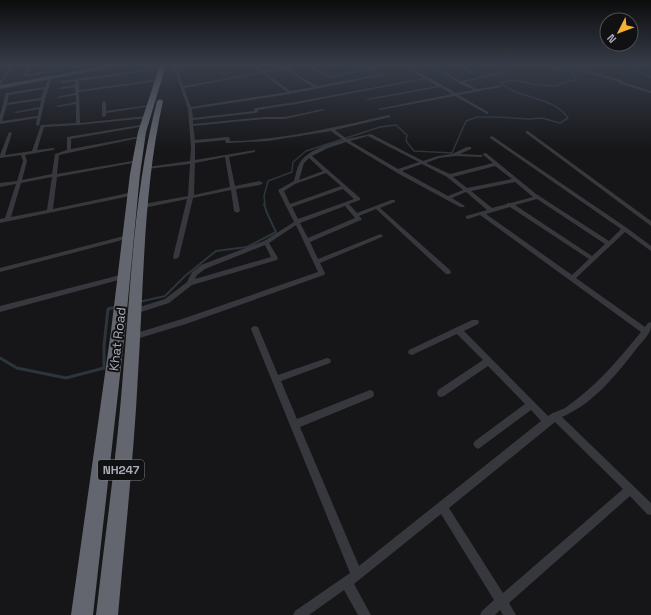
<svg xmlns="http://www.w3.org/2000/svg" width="651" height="615" font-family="'Space Grotesk',sans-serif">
<rect width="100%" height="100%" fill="#161618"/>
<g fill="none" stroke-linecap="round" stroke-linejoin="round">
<g stroke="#2c353c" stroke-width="1.5">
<path d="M620 65 651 77"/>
<path d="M265 205 264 196 268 181 292 172 293 162 306 151 380 127 396 125 407 135 406 141 414 151 452 153 466 121 477 117H498L529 119 542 118 560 123 568 118C553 95 518 100 500 82L515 80 536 85 557 86 564 82 576 80 573 72 550 67 551 65"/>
</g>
<g stroke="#2c353c" stroke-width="2">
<path d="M139 302 165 296 185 276 216 251 247 247 276 232 267 213 264 204"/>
<path d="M114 308 116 307"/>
</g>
<path stroke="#2c353c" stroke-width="3" d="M0 358 17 368 66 378 104 368V346L108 309 116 307"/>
<g fill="#37383d" fill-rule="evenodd">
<path d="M11 65H14L0 85V81Z"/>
<path d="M28 65H31L26 75 80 65H88L23 77Z"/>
<path d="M184 65H194L177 68 183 86 261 72 253 65H256L264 71 296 65H303L288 69 317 86 383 74 385 75 290 94 192 109 193 118 254 111V109L256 108 296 102 424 78 412 71 413 69 456 93 474 90 458 83V82L428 65H432L461 81 506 71V73L464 82 477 89 502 85 501 87 459 95 488 112V114H487L455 96 380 110 378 109 452 94 440 87 368 100 366 99 437 86 426 79 296 104 258 110V112L256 113 193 120V124L264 117H285L323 109 325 110 285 119H264L193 126 195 140 227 137H229L230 141C284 140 336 127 389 115L391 116 390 117 335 130 347 139 371 134 423 161 438 156 452 154 467 147H471V149L460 154 480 155H482V157L455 156 439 158 426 163 450 174 493 163 482 154 486 153 536 194 609 241 621 229 490 138V137L492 136 627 228 651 246V251L625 232 576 278 645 327 648 323 651 322C651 325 651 329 650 331 647 337 641 343 637 348 617 374 593 404 562 417L651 503V515L647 514 630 496 509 603 516 615H503L500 610 495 615H480L482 611 494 600 441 514 354 584 371 615H358L344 590 309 615H293L295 611 350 573 251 329 252 327 255 326 258 327 278 375 327 358 330 359 331 361 330 363 281 381 297 419 370 390 373 391 374 394 373 397 300 427 359 566 541 421 531 410 481 447 478 449 475 447 473 444 475 441 525 404 488 366 444 396 441 397 438 396 437 393 438 390 483 360 457 334 412 355 409 354 408 352 409 350 472 320H478L479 322 478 324 464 331 548 416C553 412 559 411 565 408 569 405 573 402 577 399 602 380 622 355 641 332L480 215 468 219 466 218V216L487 210 466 192 452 198 465 206 464 207H460L399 174 346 142 328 148 312 156 360 198V200L349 204 357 213 391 200H395V202L380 208 450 270 451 272 450 274H446L376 209 359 216 362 219 361 220 310 242 318 259 378 235 380 234 383 236 382 237 320 263 325 273 324 275 186 324 133 340 130 339 129 337 130 335 182 319 318 272 296 225 269 243 278 258 277 260 192 285 169 303 135 314 133 313 131 311 133 309 165 299 187 282 192 272 201 265 264 241 294 222 278 190 294 181C296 174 297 166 301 161 310 149 330 144 343 140L331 131 268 141 228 143H226L225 140 195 143V160L255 150V152L229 157 235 186 260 181 263 183 260 185 236 189 240 211 237 213 234 211 231 190 193 198 179 257 176 259H174L173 257 187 199 144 208 141 206 144 204 188 196 190 164 147 169 145 168 147 167 190 161 191 148 188 109 174 68H168ZM285 69 313 87 290 91 266 73ZM263 73 287 92 191 107 184 88ZM368 136 419 162 398 169 350 141ZM225 157 230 187 194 195 195 163ZM309 158 323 171 299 180 304 163ZM422 164 447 177 463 190 448 196 402 171ZM495 166 512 179 467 188 453 177ZM326 173 341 186 290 204 284 191 295 184ZM515 182 533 197 511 203H507V204L492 208 471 191ZM343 189 354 199 298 219 292 207ZM537 199 605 244 592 256 515 205ZM345 206 355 218 308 238 300 223ZM510 207 589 259 572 275 486 214ZM265 245 271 257 195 279 197 275 205 269ZM555 422 623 489 503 593 449 508Z"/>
<path d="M308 65C317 65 323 76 333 76 340 75 347 72 354 71 368 68 383 65 397 65L362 71 331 78 320 74Z"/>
<path d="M327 65H330L332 67 347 65 331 69Z"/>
<path d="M456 65H460L475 72 472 73Z"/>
<path d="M561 65H566L622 80 623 82 651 91V93L620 84 619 82Z"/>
<path d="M162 67 163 69 79 81V90L160 79 159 81 79 92 80 123 147 116 149 117 148 118 78 125 44 127 37 150 53 148 55 149 53 150 25 155 27 161 22 180 52 174 55 154 67 150V137L146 124 147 125 145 126 71 139V149L141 136 143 137 59 155 57 174 138 160 140 161 138 162 57 177 53 209 133 192 136 194 135 195 0 223V219L5 218 16 184 0 187V183L17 181 23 161 21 155 0 158V155L9 132 12 133 5 155 32 151 41 125 76 123V104L58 107 56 106 76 102V95L58 98 56 97 75 93V87L61 89 59 88 75 85V81L62 83 61 81ZM52 177 47 210 11 217 21 183Z"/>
<path d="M49 77 52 78 45 99 39 126 36 125 37 118 0 124V115L6 93 45 87ZM44 89 41 98 7 103 9 95ZM41 100 40 107 14 112 16 113 39 109 38 116 2 121 7 105Z"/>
<path d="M104 101 106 102V111L150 105 152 106 106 113V116L104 117 102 116V102Z"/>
<path d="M526 131H528L651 221V226L526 133Z"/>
<path d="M128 235 130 236V238L0 272V268Z"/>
<path d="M124 274H126L127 276 126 278 0 312V306Z"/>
</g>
<path fill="#45474d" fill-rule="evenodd" d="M112 65H123L0 89V85Z"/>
<g fill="#63666e" fill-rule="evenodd">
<path d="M160 65H166L146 132 140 174 125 331 93 615H71L111 331 130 174 138 132Z"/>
<path d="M160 99 163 101C143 191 144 283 138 374 134 455 125 535 118 615H96C105 535 117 455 123 374 131 283 134 190 157 101Z"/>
</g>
</g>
<linearGradient id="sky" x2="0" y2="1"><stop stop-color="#0c0c0d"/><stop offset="0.43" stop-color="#363c48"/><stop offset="1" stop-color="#363c48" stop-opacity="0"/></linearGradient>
<rect width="651" height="151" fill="url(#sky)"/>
<g text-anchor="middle" stroke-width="4" stroke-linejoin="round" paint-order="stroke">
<rect fill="#111113" stroke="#7b7e86" stroke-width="1" x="98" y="460" width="46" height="20" rx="3"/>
<g font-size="12" font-weight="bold" fill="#a8adb8">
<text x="121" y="474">NH247</text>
</g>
<g font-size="13" fill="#a8adb8" stroke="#111113">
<text transform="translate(117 339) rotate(-83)" y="5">Khat Road</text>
</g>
</g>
<g transform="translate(619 32) rotate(228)"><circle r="19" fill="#111113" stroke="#4d4f55"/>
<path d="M0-3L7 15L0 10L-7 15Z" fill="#f2b134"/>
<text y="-6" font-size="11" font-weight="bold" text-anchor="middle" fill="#a8adb8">N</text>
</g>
</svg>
